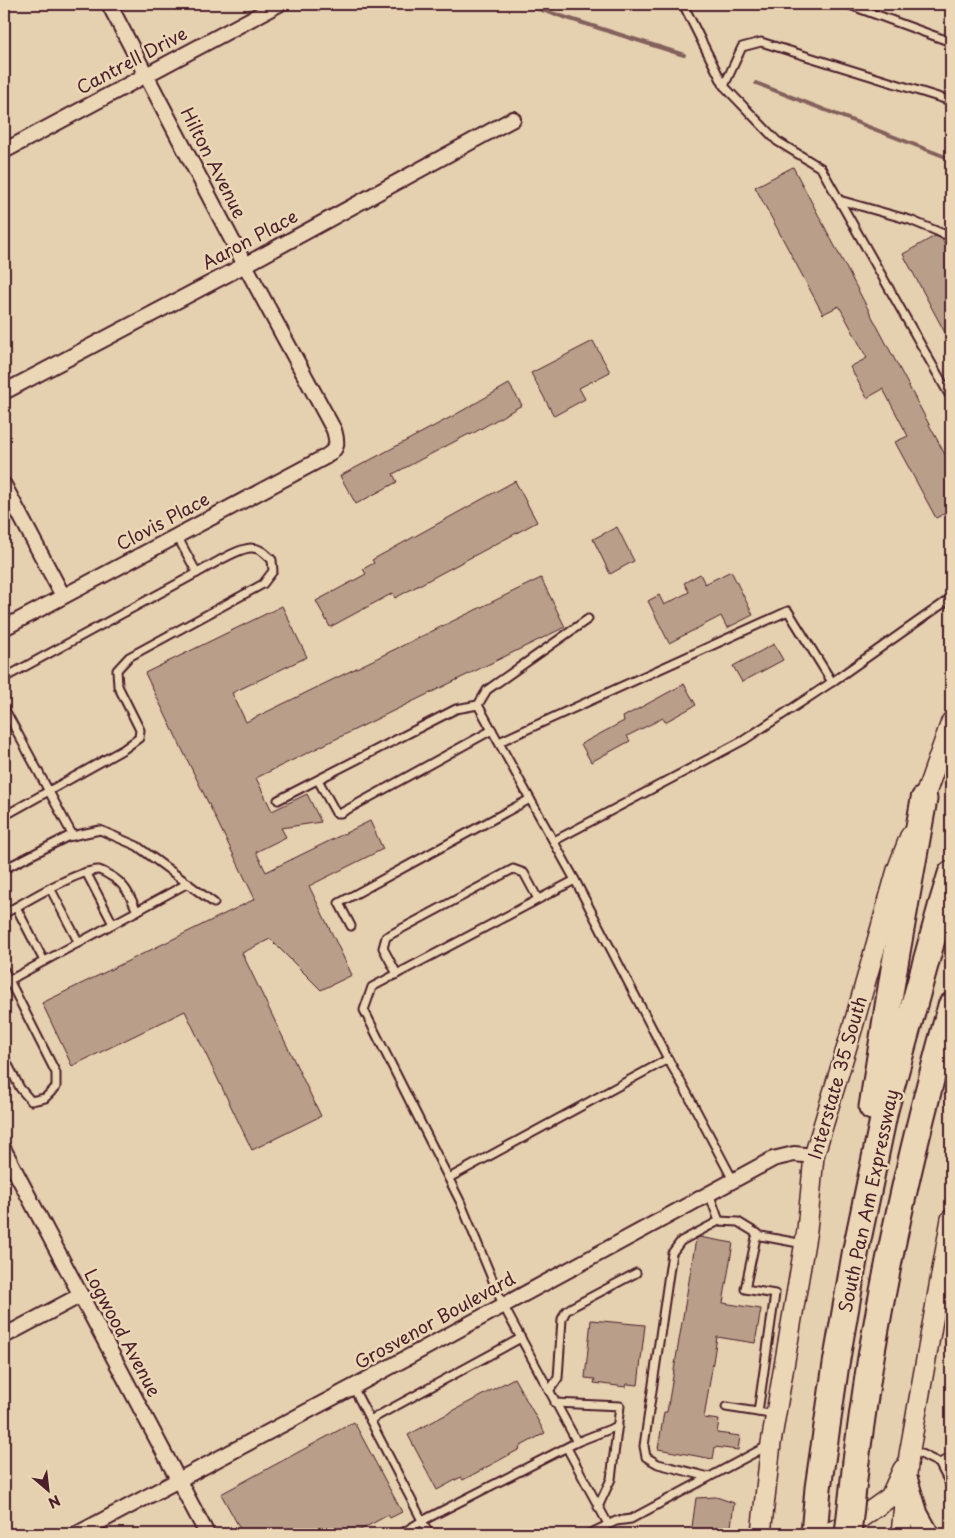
<svg xmlns="http://www.w3.org/2000/svg" width="955" height="1538" font-family="'Playpen Sans',sans-serif">
<rect width="100%" height="100%" fill="#e5d0af"/>
<filter id="ink" filterUnits="userSpaceOnUse"><feTurbulence type="fractalNoise" baseFrequency=".02" numOctaves="2"/><feDisplacementMap in="SourceGraphic" scale="10" xChannelSelector="R" yChannelSelector="G"/><feConvolveMatrix kernelMatrix="1 2 1 2 8 2 1 2 1" color-interpolation-filters="sRGB"/></filter>
<g filter="url(#ink)">
<g fill="none" stroke-linecap="round" stroke-linejoin="round">
<g stroke="#84605c" stroke-width="4">
<path d="M523 4 684 55"/>
<path d="M756 83 951 159"/>
</g>
</g>
<g fill="#b99e8a" stroke="#4a1f2b">
<path d="M793 167 951 466V510L936 518 895 442 908 436 883 389 867 398 850 367 867 358 839 306 823 314 755 187Z"/>
<path d="M935 236 942 239 951 257V344L903 254Z"/>
<path d="M593 341 610 372 579 388 585 399 554 416 531 373Z"/>
<path d="M509 384 522 405 470 435 469 434 393 474 397 482 356 504 340 476 453 416Z"/>
<path d="M515 481 537 522 395 598 393 593 330 627 316 601 366 574 363 569 374 563 372 560Z"/>
<path d="M617 527 634 561 610 574 593 539Z"/>
<path d="M731 571 753 615 727 628 721 616 669 643 648 601 659 595 664 605 689 592 684 583 700 574 705 584Z"/>
<path d="M541 578 565 627 256 778 272 811 307 794 321 822 281 828 286 837 256 852 266 872 370 821 383 849 309 886 352 975 321 990 270 939 242 953 321 1116 252 1150 185 1011 72 1066 42 1003 255 899 145 673 282 606 307 657 232 693 246 722Z"/>
<path d="M774 644 783 660 742 682 733 666Z"/>
<path d="M684 684 696 705 665 722 663 718 627 736 630 741 591 762 581 744 624 721 623 717Z"/>
<path d="M699 1237 733 1243 723 1303 761 1309 755 1343 717 1337 704 1418 719 1420 717 1433 740 1436 738 1450 715 1447 713 1459 658 1449 664 1412H667L696 1239Z"/>
<path d="M591 1320 645 1325 638 1385 627 1384 626 1387 594 1383 595 1379 585 1378Z"/>
<path d="M514 1378 545 1433 519 1447 520 1449 463 1480 461 1477 437 1490 408 1435Z"/>
<path d="M354 1422 402 1512 390 1518 388 1515 353 1534H243L221 1494Z"/>
<path d="M716 1497 734 1503 730 1534H691L696 1498Z"/>
</g>
<g fill="none" stroke-linecap="round" stroke-linejoin="round">
<g stroke="#4a1f2b" stroke-width="11">
<g id="service">
<path d="M683 4 724 86 777 141 821 168 951 398"/>
<path d="M847 4 951 42"/>
<path d="M724 86 742 47 761 42 951 101"/>
<path d="M839 200 910 220 951 237"/>
<path d="M588 619 487 690 478 705 575 880 668 1059 686 1091 733 1180"/>
<path d="M4 678 197 573 177 536"/>
<path d="M4 708 73 836"/>
<path d="M499 742 788 611 832 682"/>
<path d="M318 780 336 813H341L492 730"/>
<path d="M278 800 456 709 478 705"/>
<path d="M4 816 124 749 139 738 140 730 118 686 117 670 129 657 263 584 273 571 272 560C266 554 260 548 252 548 239 547 209 567 197 573"/>
<path d="M554 841 744 740 832 682 951 598"/>
<path d="M4 869 67 837 100 830 137 846 214 903"/>
<path d="M86 872 113 924"/>
<path d="M50 888 79 943"/>
<path d="M16 907 44 961"/>
<path d="M4 914C23 903 79 869 99 870 102 871 106 873 109 875 125 883 130 896 137 911L188 883"/>
<path d="M351 926 339 903 530 799"/>
<path d="M4 970 56 1073V1087L45 1098 31 1101 20 1088 4 1057"/>
<path d="M397 974 383 948 386 937 513 869 524 873 538 899"/>
<path d="M4 983 137 911"/>
<path d="M449 1178 668 1059"/>
<path d="M719 1221 738 1222 761 1236 804 1244"/>
<path d="M757 1233 745 1289 775 1294 758 1412"/>
<path d="M353 1387 429 1534"/>
<path d="M549 1391 558 1378 562 1319 566 1311 572 1307 636 1273"/>
<path d="M555 1403 620 1406 611 1479 598 1507"/>
<path d="M726 1407 776 1415"/>
<path d="M370 1420 521 1338"/>
<path d="M577 1442 618 1426"/>
<path d="M567 1448 608 1524"/>
<path d="M911 1449 939 1463 951 1458"/>
<path d="M939 1463 951 1486"/>
<path d="M709 1477 658 1464 646 1457 644 1446 672 1253 681 1241 719 1221 709 1193"/>
<path d="M401 1534 422 1521 577 1442 503 1305 460 1201 364 1010 372 987 575 880"/>
<path d="M589 1534 616 1521 631 1519 769 1445"/>
</g>
</g>
<g stroke="#4a1f2b" stroke-width="18">
<g id="minor">
<path d="M4 151 279 4"/>
<path d="M4 392 245 265 513 119"/>
<path d="M4 485 63 596"/>
<path d="M4 628 325 457C338 449 338 444 334 430L245 265 109 4"/>
<path d="M4 1150 207 1534"/>
<path d="M4 1336 81 1295"/>
<path d="M77 1534 353 1387 773 1159 794 1154 814 1156"/>
</g>
</g>
<g stroke="#4a1f2b" stroke-width="22">
<g id="secondary">
<path d="M920 810 951 722"/>
<path d="M761 1534 771 1443 807 1230 814 1156 854 1023 897 870 910 836"/>
<path d="M825 1534 858 1520 890 1497 903 1469"/>
<path d="M901 1534 909 1455 951 1219"/>
</g>
</g>
<g stroke="#4a1f2b" stroke-width="25">
<path id="primary" d="M907 1481 917 1514 928 1534"/>
</g>
<g stroke="#4a1f2b" stroke-width="29">
<g id="motorway">
<path d="M872 1107 893 975 924 799"/>
<path d="M856 1461C861 1424 866 1388 872 1351 892 1235 919 1120 951 1006"/>
<path d="M814 1534 818 1488 836 1364 856 1249 885 1110 941 907 951 874"/>
</g>
</g>
<use href="#service" stroke="#ebd7b5" stroke-width="7"/>
<use href="#minor" stroke="#ebd7b5" stroke-width="14"/>
<use href="#secondary" stroke="#ebd7b5" stroke-width="19"/>
<use href="#primary" stroke="#ebd7b5" stroke-width="21"/>
<use href="#motorway" stroke="#ebd7b5" stroke-width="25"/>
<g stroke="#4a1f2b" stroke-width="29" stroke-linecap="butt">
<path id="motorway-bridge" d="M848 1534 856 1461"/>
</g>
<use href="#motorway-bridge" stroke="#ebd7b5" stroke-width="25"/>
</g>
</g>
<g text-anchor="middle" stroke-width="5" stroke-linejoin="round" paint-order="stroke">
<g font-size="18" fill="#4a1f2b" stroke="#ebd7b5">
<text transform="translate(132 61) rotate(-28)" y="6">Cantrell Drive</text>
<text transform="translate(213 163) rotate(63)" y="6">Hilton Avenue</text>
<text transform="translate(250 240) rotate(-28)" y="6">Aaron Place</text>
<text transform="translate(163 522) rotate(-28)" y="6">Clovis Place</text>
<text transform="translate(838 1078) rotate(-74)" y="6">Interstate 35 South</text>
<text transform="translate(869 1201) rotate(-78)" y="6">South Pan Am Expressway</text>
<text transform="translate(435 1321) rotate(-29)" y="6">Grosvenor Boulevard</text>
<text transform="translate(122 1333) rotate(62)" y="6">Logwood Avenue</text>
</g>
</g>
<rect width="955" height="1538" fill="none" stroke="#ebd7b5" stroke-width="20"/>
<rect x="10" y="10" width="935" height="1518" fill="none" stroke="#4a1f2b" stroke-width="2" filter="url(#ink)"/>
<g transform="translate(48 1490) rotate(152)" stroke="#ebd7b5" stroke-width="4" paint-order="stroke">
<path d="M0-4L9 19L0 12L-9 19Z" fill="#4a1f2b"/>
<text y="-8" font-size="14" font-weight="bold" text-anchor="middle" fill="#4a1f2b">N</text>
</g>
</svg>
